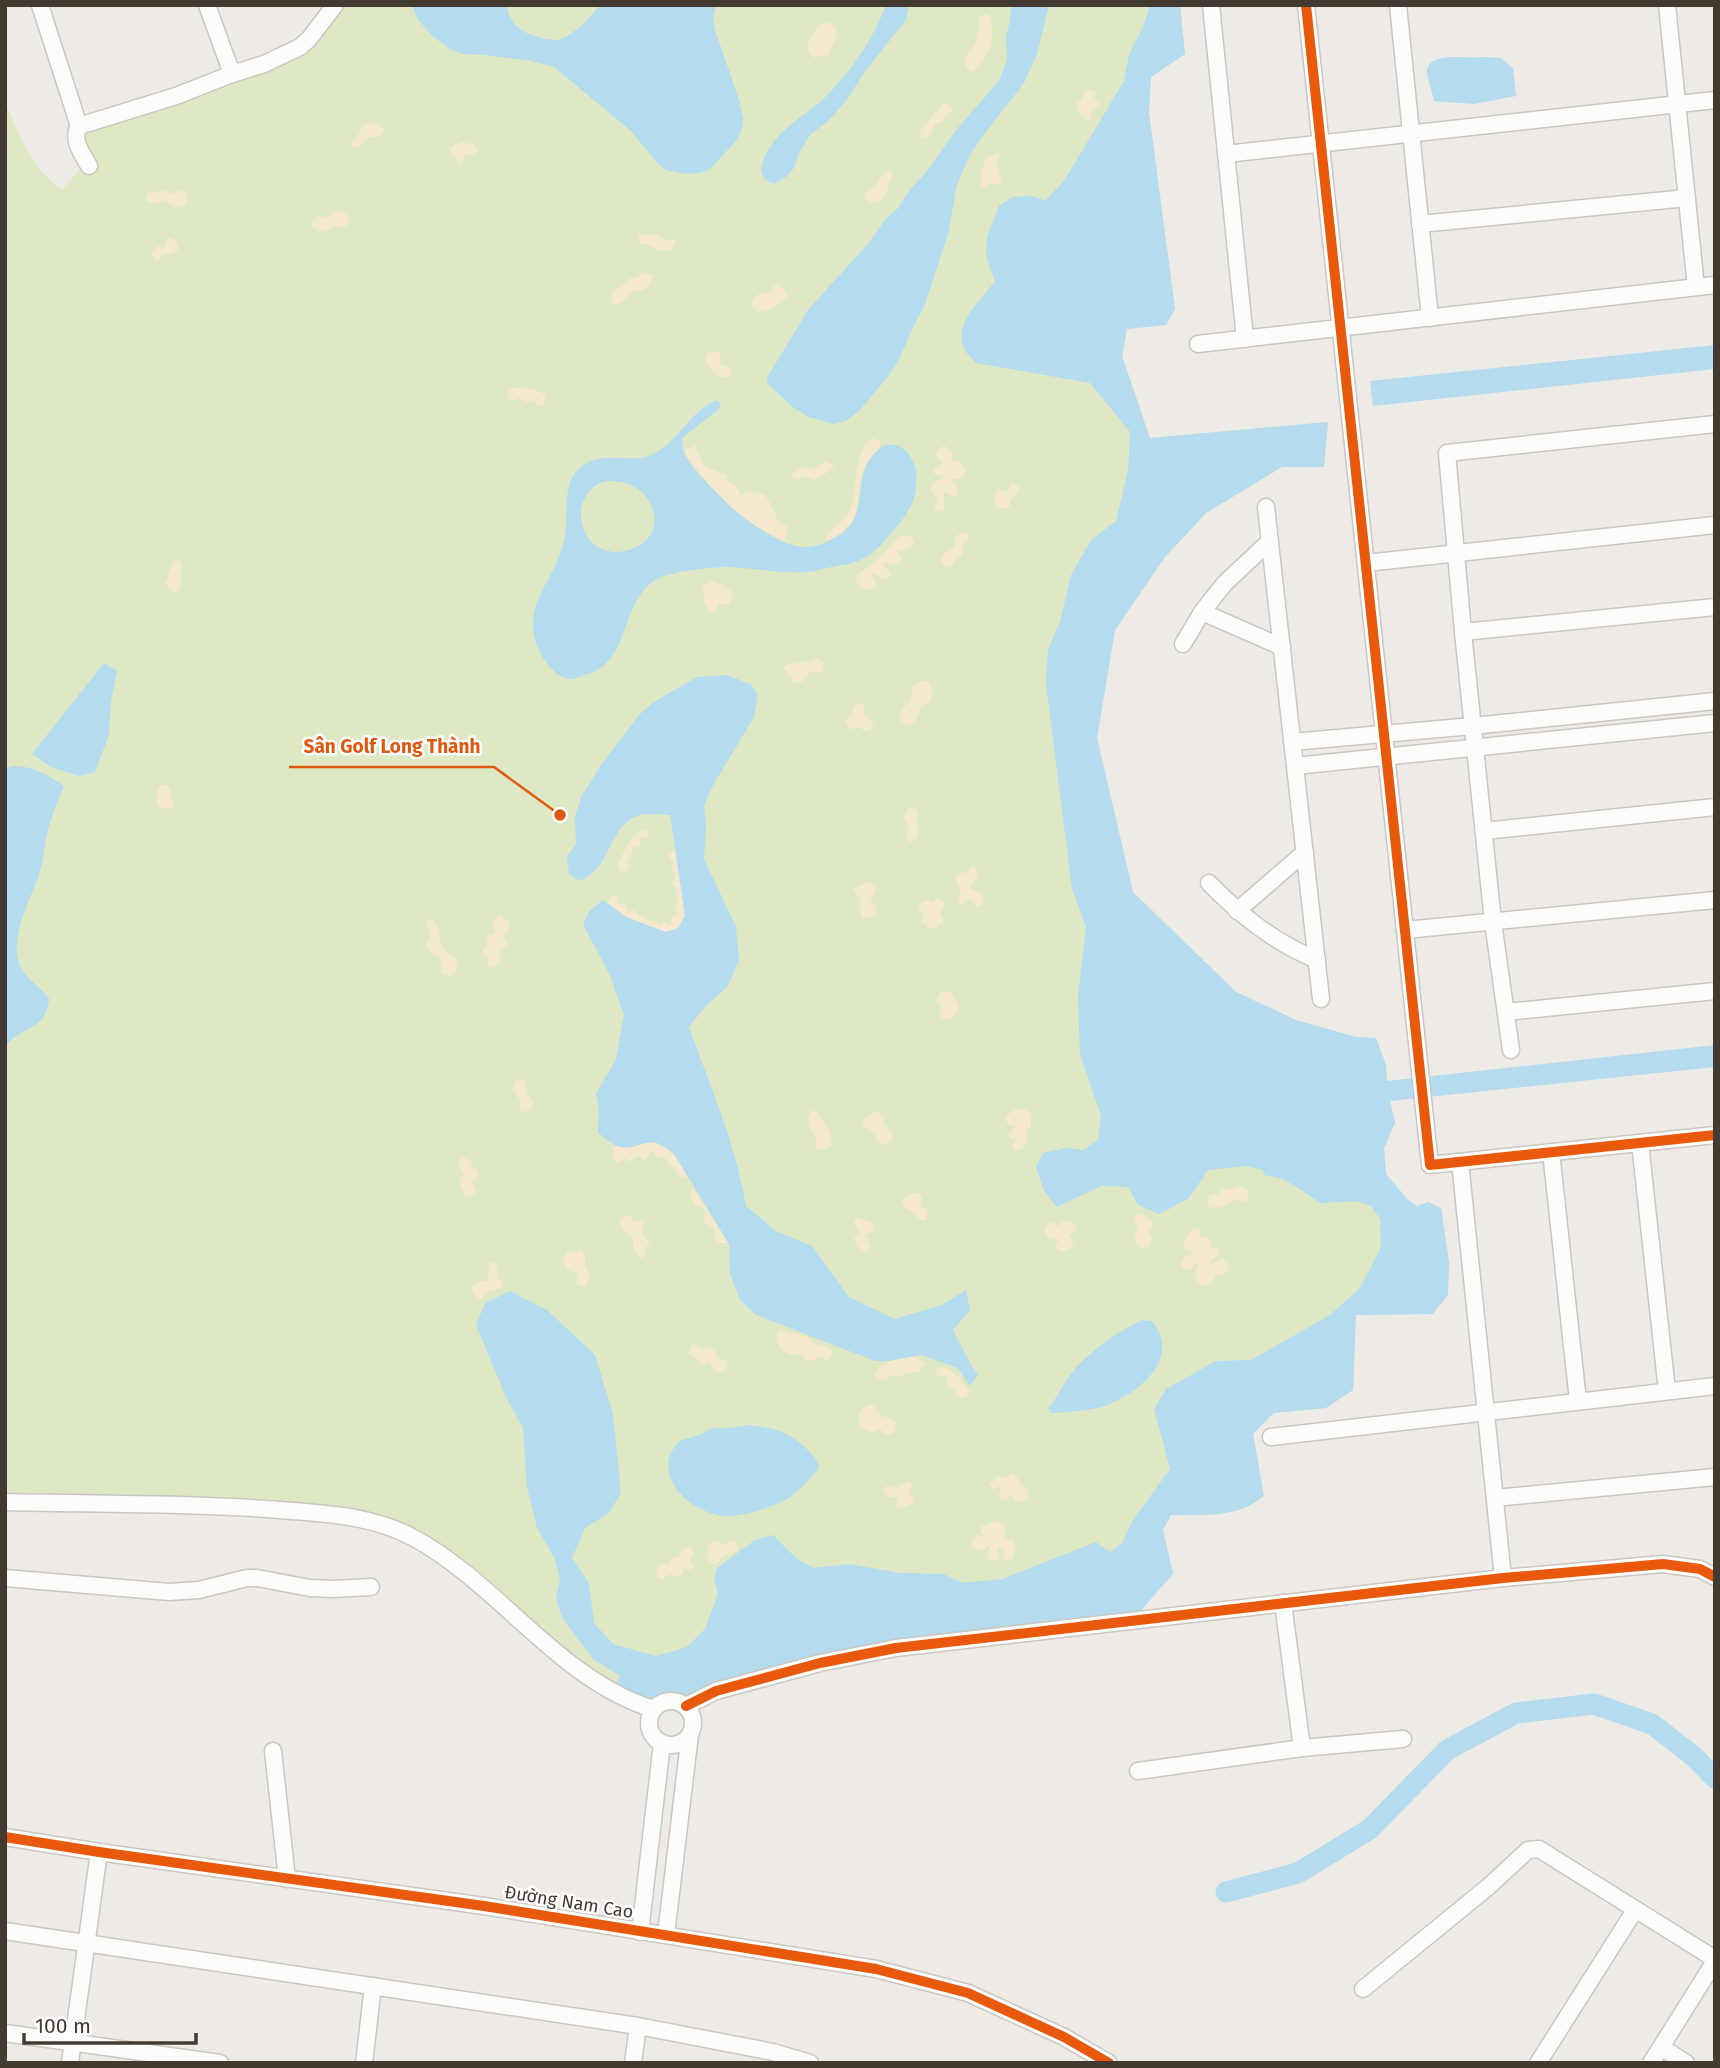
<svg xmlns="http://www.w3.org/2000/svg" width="1720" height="2068" font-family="'Fira Sans',sans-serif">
<rect width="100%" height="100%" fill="#eeeae6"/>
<path fill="#dee8c4" d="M340 5H1180L1185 54 1151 77 1149 113 1175 309 1166 325 1127 329 1122 356 1150 438 1328 422 1324 467H1282L1206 513 1165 557 1115 630 1097 738 1133 892 1236 992 1296 1020 1356 1037 1376 1038 1386 1065 1388 1090 1395 1123 1384 1148 1386 1174 1408 1200 1417 1206 1428 1202 1441 1208 1449 1262 1448 1295 1433 1314 1356 1315 1353 1390 1326 1408 1274 1413 1253 1434 1264 1496C1238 1518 1203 1515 1171 1515L1163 1530 1173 1574 896 1644 685 1702C673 1696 664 1696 653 1705L615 1690 392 1522 5 1498V103C21 137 30 167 62 190L89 159 79 134 266 68Z"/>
<g fill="#f4e8ce">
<path d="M986 14 990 16C995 38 990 58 972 72L967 70 964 61C969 51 975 48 978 35 980 27 977 24 980 16Z"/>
<path d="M823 23H829L835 26 837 36 828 54 815 58 810 54 807 43 819 25Z"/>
<path d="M1090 89 1096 93 1094 99 1099 101 1100 104 1092 111 1091 119 1086 120 1079 113 1077 103 1082 100 1084 92Z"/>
<path d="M944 103 951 106 952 111 941 122 934 125 930 136 925 139 921 137 920 130Z"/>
<path d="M375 123 384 129 380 137H369L359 147H354L350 143 358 136 362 125Z"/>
<path d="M462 142 474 145 478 149C475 157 472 155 465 155L462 161 458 164 455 157 450 151V148Z"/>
<path d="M998 153 1000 156 996 165 999 170 998 175 1001 178V184L996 185 991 183 986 187 981 188V173L986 158Z"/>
<path d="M889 169 894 175 889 181C889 194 884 202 870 203L864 198 865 194 875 187 881 177Z"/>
<path d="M164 190 171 194 179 190 186 193 187 203 185 206 175 208 165 200 153 204 146 201 145 199 149 192 153 191 157 193Z"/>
<path d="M336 211C344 211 348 214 349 222L345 228 334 225C326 232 321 235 312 227V223L315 218 320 216 327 218Z"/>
<path d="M644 233 648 236 656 234 665 240H674L676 243 670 250 657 251 653 246 639 243 638 235Z"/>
<path d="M168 238H173L178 244 177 252 170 255 164 254 158 260H155L151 253 157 246 163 247Z"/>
<path d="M643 273 653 275C652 287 645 291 633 291L621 303 615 304 611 302 612 291 622 286 628 279 636 278Z"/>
<path d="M778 284 787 293 788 296C778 305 772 311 758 312L752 307V302L757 295 771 292 775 285Z"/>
<path d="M711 350 720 353 721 357 719 364 731 368 732 372 729 377C716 379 707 368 705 356Z"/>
<path d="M524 387 541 392 546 396 544 405H538L532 400 526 402 519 398 515 401 510 400 507 396 510 389Z"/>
<path d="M873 438 879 441 881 446C874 454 865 462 862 473 853 507 866 522 827 541L824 540C831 526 847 521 852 505 857 488 854 447 873 438Z"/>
<path d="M694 444 704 466 726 475 727 481 736 485 741 495 749 491 765 495 776 513 777 520 786 526 787 532 784 541C766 532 747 522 732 509 714 492 699 473 684 453Z"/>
<path d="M945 446 953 454 952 460 960 462 966 470 962 478 953 479 952 481 957 487 958 493 954 497 944 492V508L942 511H936L934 507 937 503V499L930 489 935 482 942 479 943 476 934 474V468L943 463 935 456 941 447Z"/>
<path d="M825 461 833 465V469L814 480 805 476 798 480 790 475 802 467 815 469Z"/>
<path d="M1012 483 1017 485 1019 489 1016 496 1011 499 1009 507 1006 509 996 507C994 502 993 493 998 489L1008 491Z"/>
<path d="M964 532 968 534V538L962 546 963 555 955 560 951 567 945 566 941 562C942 553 947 551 954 549L956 536Z"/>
<path d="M903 535 909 536 914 539V544L908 551 896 550 901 556V562L894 565 885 562 884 565 891 573 890 577 885 579 874 573 872 574 876 585 875 589H863L856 582 857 575 877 560 895 541Z"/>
<path d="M174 561H181C181 571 184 586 176 593L170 590 165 582C170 576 169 568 174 561Z"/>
<path d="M711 581C721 584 730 586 733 597L729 604H719L716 611 712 614C705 609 702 594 703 586Z"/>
<path d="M816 658 823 662V670L819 673 810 672C806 678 803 684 794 683L792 677 789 676 783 667 792 662 795 664 800 661 811 663Z"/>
<path d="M926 681 930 683 933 690 931 701 920 708C919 718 915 724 905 725 895 715 902 707 911 701 911 688 912 683 926 681Z"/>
<path d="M860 703 864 705V714L874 723 870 730 866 731 858 727 852 730 846 723V719L852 715 854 706Z"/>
<path d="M161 785H165L170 788V797L175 803 173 806 169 809 159 807C155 801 156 789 161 785Z"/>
<path d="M915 807 919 813 916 821C919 829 921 835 915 841L909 842 905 837 909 828 904 816 908 808Z"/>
<path d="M641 830H646L649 834 647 838H641L639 847H633L632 855 627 860 629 867 626 872 622 873 617 867C623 853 629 839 641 830Z"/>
<path d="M673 851 677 852 685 916 678 928 666 932 626 917 607 903 612 895 618 898V904H626L627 909 630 912 635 910 638 915 643 916 647 920 657 921 658 926 665 922 671 926V918L678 915 675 906 678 901 676 895 677 888 672 884 676 875 671 868 674 863 669 858 670 854Z"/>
<path d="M971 866 976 867 978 878 971 884V890L981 892C984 898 985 902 980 907L976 906 970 898 962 905 959 903 958 896 961 892 955 877 958 874 967 872Z"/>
<path d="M868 882 876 886 875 893 870 899C872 901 874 903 875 906 880 916 869 920 862 918L859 909 861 900 852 889Z"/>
<path d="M937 898 943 901 944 907 940 913 943 919 942 924 932 929 922 923 921 919 924 915 918 909 919 905 925 900 932 903Z"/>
<path d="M499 915 510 923 509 929 503 937 507 940 506 946 500 952 501 962 493 968 488 965V957L484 955 482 950 488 945 486 940 488 935 495 933 493 921Z"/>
<path d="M429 919C442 924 437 933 441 944 444 951 453 956 458 961L456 972 450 976 442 974C440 968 443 963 440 957L431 953 426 945 431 934 426 921Z"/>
<path d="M947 991 951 993 959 1005 956 1014 949 1019H944L940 1016 941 1007 936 1001 940 992Z"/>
<path d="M522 1079 526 1082 527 1093 534 1103 532 1109 524 1113 519 1108 521 1101 512 1089 515 1082Z"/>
<path d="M1024 1108 1031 1114V1127L1026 1130 1027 1133V1140L1022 1150 1016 1151 1012 1146 1018 1138 1012 1139 1008 1136 1015 1125 1009 1126 1005 1118 1013 1110Z"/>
<path d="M875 1110 884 1117V1124L892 1132 893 1138 887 1145 877 1142C876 1140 876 1136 874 1134 869 1127 860 1130 864 1118L871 1115Z"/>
<path d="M811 1111H816L830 1131 832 1144 828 1149H818C811 1143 818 1142 816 1136 808 1129 806 1121 811 1111Z"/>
<path d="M654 1142C671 1146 681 1160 687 1177L681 1178 677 1175 675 1168 670 1166 664 1157H657L652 1151 645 1160 637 1156 630 1162 625 1158 618 1163 613 1159V1149L616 1145 624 1147Z"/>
<path d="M462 1157 473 1161 470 1168 476 1169 478 1176 472 1181 476 1190 474 1195 469 1197 465 1195 460 1186V1178L464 1176 458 1163Z"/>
<path d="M1239 1185 1248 1190V1199C1242 1204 1239 1200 1233 1200 1225 1207 1218 1209 1208 1207L1207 1203 1209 1196 1213 1194 1219 1195 1222 1187 1230 1190Z"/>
<path d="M692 1186 728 1243H718L714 1237 715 1229 704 1222 705 1211 703 1208 694 1205 690 1196Z"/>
<path d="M909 1193C922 1193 924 1195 920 1206L928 1209 926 1220H919L913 1212 904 1207 902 1201Z"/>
<path d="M1137 1214H1142L1153 1223V1227L1148 1230 1152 1238 1150 1245 1145 1248 1139 1247 1135 1242V1236L1139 1228 1133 1220Z"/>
<path d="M625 1215 631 1216 633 1221H645L642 1233 650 1242 645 1249 644 1257 641 1258 633 1251V1238L622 1229 619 1221Z"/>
<path d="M856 1217 874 1223V1230L866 1235 871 1247 867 1252C859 1252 856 1245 854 1238L859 1232 854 1224V1220Z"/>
<path d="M1063 1221 1070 1222 1076 1227V1231L1069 1235 1072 1238 1073 1248 1061 1252 1055 1247 1058 1240 1047 1237 1044 1229 1050 1223H1055L1059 1227Z"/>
<path d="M1194 1228H1197L1200 1230 1199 1237H1208L1212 1242 1209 1247 1218 1249 1219 1253 1211 1262 1212 1264 1223 1258 1229 1265 1228 1270 1222 1275H1215C1215 1281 1212 1285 1205 1286L1196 1281 1195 1275 1199 1261 1189 1270 1183 1268 1181 1263 1186 1256 1193 1252 1186 1250 1183 1244 1190 1231Z"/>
<path d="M580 1249 585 1255V1267L591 1276 585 1287 578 1285 576 1283 577 1273 567 1270 563 1260 567 1250 574 1253Z"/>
<path d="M489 1262C499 1262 497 1270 497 1278L502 1280 503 1286 498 1289 489 1291 481 1300H478L471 1288 478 1281H488Z"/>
<path d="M780 1330 808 1337 815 1345C823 1343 830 1346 833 1354L827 1361 822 1357C813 1360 807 1365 801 1353 791 1356 785 1354 778 1345L777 1335Z"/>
<path d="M692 1345H696L704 1349 711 1347 715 1350 716 1357 727 1362 726 1370 717 1373 709 1362 703 1365 689 1353Z"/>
<path d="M913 1356 924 1362 925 1365 919 1372 905 1373 901 1377 892 1375 883 1381 876 1377 875 1373 881 1366H885L888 1361Z"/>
<path d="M940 1367C954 1369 964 1381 969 1393L966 1397 961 1398 958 1396 955 1390 950 1389 946 1383 947 1376H939L935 1374 937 1369Z"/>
<path d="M869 1405H873L881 1416 890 1418 895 1422 896 1429 892 1434H884L880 1429 871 1432 860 1426 858 1416 860 1411Z"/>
<path d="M1012 1473 1015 1474 1020 1483 1028 1491V1498L1023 1502H1015L1011 1494 1007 1500H1003L998 1496 1002 1486 994 1489 989 1485 998 1475 1007 1478Z"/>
<path d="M908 1481 912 1484 909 1493 914 1500 912 1504 900 1509 895 1505 898 1497H888L884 1492V1488L888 1486 896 1488Z"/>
<path d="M997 1521 1004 1524 1006 1529 1003 1538 1014 1540C1016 1549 1016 1555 1010 1561L1004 1559 1003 1549 1001 1547 998 1549 999 1558 996 1561 988 1559 987 1552 991 1543 985 1549 977 1551 972 1546 971 1542 977 1535 987 1537 980 1533 982 1526Z"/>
<path d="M731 1540 737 1542 738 1550 734 1553 724 1555 719 1562 715 1564 707 1560 709 1553 708 1544 716 1541 726 1545Z"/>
<path d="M690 1546 695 1553 690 1560 693 1564V1568L689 1570 685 1569 681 1576 676 1577 669 1574 663 1579 658 1578 656 1572 658 1566 663 1564 669 1565 671 1558 678 1557 683 1549Z"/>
</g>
<g fill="#b4dbee" fill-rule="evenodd">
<path d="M412 5H507C509 27 526 35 546 39 547 39 555 40 557 40 573 37 590 17 600 5H716L713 18 715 30 739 100 743 118 742 129 737 140 710 169 700 173 685 174 666 170 659 165 631 131 554 67 527 60 484 55 463 54 450 49 431 35 417 18Z"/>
<path d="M886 5H909L906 20 866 70 846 101 827 122 810 135 799 153 794 168 786 177 774 184C761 179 759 171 764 159 775 132 798 120 820 102 828 95 835 87 842 79 861 56 875 33 886 5Z"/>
<path d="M1011 5H1049L1037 54 1024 83 985 133 970 155 961 175 956 189 949 231 924 307 914 325 899 360 887 378 859 411 846 421 833 424 809 417 794 408 767 383 768 376 808 310 866 246 886 219 898 208 909 191 927 171 956 130 999 81 1007 60 1006 36 1010 21Z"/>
<path d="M1150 5H1180L1185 54 1151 77 1149 113 1175 309 1166 325 1127 329 1122 356 1150 438 1328 422 1324 467H1282L1206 513 1165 557 1115 630 1097 738 1133 892 1236 992 1296 1020 1356 1037 1376 1038 1386 1065 1387 1081 1715 1045V1067L1390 1101 1395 1123 1384 1148 1386 1174 1408 1200 1417 1206 1428 1202 1441 1208 1449 1262 1448 1295 1433 1314 1356 1315 1353 1390 1326 1408 1274 1413 1253 1434 1264 1496C1238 1518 1203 1515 1171 1515L1163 1530 1173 1574 1136 1616 896 1644 685 1702C673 1696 664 1696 653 1705L612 1688 620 1676 593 1659 562 1618 556 1598 560 1579 555 1559 537 1528 527 1487 523 1428 506 1397 476 1325 485 1303 510 1291 547 1310 595 1355 613 1414 621 1493 609 1513 585 1528 572 1558 589 1583 594 1623 613 1644 656 1656 687 1647 705 1629 718 1594 714 1578 717 1568 755 1540 773 1535 796 1558 813 1568 849 1564 900 1573 943 1574 964 1583 1002 1579 1096 1542 1110 1552 1122 1543 1133 1520 1170 1469 1154 1409 1166 1389 1216 1361 1251 1360 1330 1315 1360 1288 1381 1247 1380 1219 1371 1206 1356 1201 1320 1203 1297 1187 1280 1178 1264 1175 1263 1170 1247 1166 1208 1170 1188 1199 1159 1214 1138 1205 1128 1187 1101 1186 1057 1207 1044 1191 1036 1167 1043 1153 1065 1148 1083 1150 1098 1140 1101 1116 1080 1054 1078 996 1086 927 1072 889 1046 684 1048 649 1060 622 1071 575 1091 540 1116 521 1128 471 1130 432 1090 383 976 363C973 359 967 355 965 350 952 325 980 300 995 282L986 256 987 237 999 206 1012 197 1032 196 1045 201 1064 181 1124 81 1129 54 1143 27Z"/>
<path d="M1484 57 1501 58 1513 68 1516 96 1474 104 1434 101C1432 92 1429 83 1427 74 1425 50 1468 59 1484 57Z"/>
<path d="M1715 345V369L1373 406 1370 381Z"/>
<path d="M716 400 721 404 719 409 682 438C680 460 707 482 721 497 737 515 779 546 803 547 813 548 823 544 832 539 841 535 850 528 854 519 864 498 857 474 873 455 890 434 910 447 916 470 917 475 916 483 916 489 914 506 904 518 893 531 884 542 875 553 862 559 853 564 842 565 832 567 824 568 816 571 808 572 782 574 755 568 729 567 713 567 696 569 680 572 673 574 664 575 657 579 619 601 632 660 588 674 583 675 576 679 570 679 561 679 551 669 546 662 511 612 556 583 565 537 569 518 562 488 576 472 598 447 628 465 651 455 677 444 688 413 716 400ZM610 481C656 480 673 537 629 550 584 563 566 508 595 486 599 482 605 482 610 481Z"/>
<path d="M104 663 117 671 111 701 109 735 95 772 79 776 51 767 32 754Z"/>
<path d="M727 675 750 684 758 694 754 717 712 787 704 806 706 825 704 859 736 927 739 960 728 986 704 1008 689 1027C710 1086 736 1144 746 1206L776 1231 812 1246 849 1297 895 1319 942 1305 966 1290 970 1310 953 1330 972 1367 978 1375 970 1386 958 1368 921 1355 888 1361H875L756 1315 740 1300 730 1274 729 1244 674 1154C646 1129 640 1154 617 1146 610 1143 604 1137 598 1133L599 1108 596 1094 616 1059 624 1015 609 973 583 925 589 911 603 900 626 917 666 932 678 928 685 916 670 815C660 815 646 813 637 816 607 828 612 868 580 881L569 874 567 856 576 844 575 817 581 797 601 765 640 714 654 702 697 677Z"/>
<path d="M15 766C38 768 46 774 64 786 59 798 54 810 50 822 45 838 45 855 40 871 32 898 8 937 20 966 26 979 40 987 49 998 46 1033 23 1023 5 1047V768Z"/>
<path d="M1142 1320 1152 1321C1182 1359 1140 1392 1105 1406 1094 1410 1063 1413 1051 1413L1048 1408C1058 1398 1062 1385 1070 1375 1088 1352 1116 1333 1142 1320Z"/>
<path d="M750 1425C759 1427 770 1427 779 1431 795 1437 811 1450 819 1465L817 1470C810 1479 800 1490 790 1497 777 1506 745 1516 729 1516 700 1517 659 1487 670 1455 672 1450 676 1445 679 1441L699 1435 713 1428H728Z"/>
</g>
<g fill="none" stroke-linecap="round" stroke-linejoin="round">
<path stroke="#b4dbee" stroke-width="21" d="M1226 1892 1298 1873 1370 1829 1447 1750 1516 1713 1594 1704 1652 1724 1692 1755 1715 1778"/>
<g stroke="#cac6c2" stroke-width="19">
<g id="minor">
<path d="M40 5 79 126"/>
<path d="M207 5 232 74"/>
<path d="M1211 5 1245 339"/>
<path d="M1306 5 1430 1165 1715 1135"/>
<path d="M1398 5 1430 318"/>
<path d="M1667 5 1696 287"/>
<path d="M1226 154 1715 100"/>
<path d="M89 166C82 153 71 140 79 126L176 96 232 74 264 64 285 54 300 47 309 39 335 5"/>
<path d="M1420 224 1687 198"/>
<path d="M1198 344 1715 285"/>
<path d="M1266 507 1321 999"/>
<path d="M1366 563 1715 525"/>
<path d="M1202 612 1282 647"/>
<path d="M1463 632 1715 607"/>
<path d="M1183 644 1202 612 1225 583 1270 541"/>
<path d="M1292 742 1473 726 1715 701"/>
<path d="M1295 766 1715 723"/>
<path d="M1484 831 1715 807"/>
<path d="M1209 883C1241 916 1274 942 1317 960"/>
<path d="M1237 911 1305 852"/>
<path d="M1405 930 1715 900"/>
<path d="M1506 1012 1715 991"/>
<path d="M1511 1050 1493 922 1463 632 1447 453 1715 424"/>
<path d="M1640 1143 1667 1391"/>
<path d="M1551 1152 1578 1401"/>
<path d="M1460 1162 1503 1578"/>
<path d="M1271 1437 1715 1386"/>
<path d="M1495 1498 1715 1477"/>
<path d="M5 1502C97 1504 189 1503 280 1510 326 1514 372 1515 414 1538 500 1585 558 1679 653 1709"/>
<path d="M5 1578 169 1592 199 1590 247 1578H257L310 1588 333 1589 371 1587"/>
<path d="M1283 1603 1302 1748"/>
<circle cx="671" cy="1723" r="22"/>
<path d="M686 1706 716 1691 820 1663 896 1648 1503 1578 1663 1564 1700 1569 1715 1577"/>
<path d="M273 1751 287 1879"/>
<path d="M1138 1771 1302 1748 1403 1739"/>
<path d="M5 1837 99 1852 484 1906 876 1969 968 1993 1064 2037 1109 2063"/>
<path d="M5 1931 638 2026 773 2052 810 2063"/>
<path d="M640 1932 662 1743"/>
<path d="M666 1935 690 1734"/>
<path d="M1363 1989 1488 1887 1528 1850 1539 1849 1715 1959"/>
<path d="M5 2033 220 2063"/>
<path d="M1661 2047 1686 2063"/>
<path d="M70 2063 99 1852"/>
<path d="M364 2063 373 1986"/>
<path d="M633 2063 638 2026"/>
<path d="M1538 2063 1635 1910"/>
<path d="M1651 2063 1715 1961"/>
</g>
</g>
<use href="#minor" stroke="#fcfcfb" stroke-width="16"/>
<g stroke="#fff" stroke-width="15">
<g id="cycleway">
<path d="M1306 5 1430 1165 1715 1135"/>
<path d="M686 1706 716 1691 820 1663 896 1648 1503 1578 1663 1564 1700 1569 1715 1577"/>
<path d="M5 1837 99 1852 484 1906 876 1969 968 1993 1064 2037 1109 2063"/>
</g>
</g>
<use href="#cycleway" stroke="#e8590c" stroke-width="10"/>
</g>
<g text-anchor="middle" stroke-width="5" stroke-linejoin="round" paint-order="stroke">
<g font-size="18" fill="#433b32" stroke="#fff">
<text transform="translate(569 1902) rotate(9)" y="6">Đường Nam Cao</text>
</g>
</g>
<path fill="none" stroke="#e0580e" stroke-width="2.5" d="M560 815L494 767H289"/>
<circle fill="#e0580e" stroke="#fff" stroke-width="2.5" cx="560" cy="815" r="7"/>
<g font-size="19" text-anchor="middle" font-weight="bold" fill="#e0580e" stroke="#fff" stroke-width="5" stroke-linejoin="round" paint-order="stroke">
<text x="392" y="753">Sân Golf Long Thành</text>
</g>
<rect width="1720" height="2068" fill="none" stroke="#433b32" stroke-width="14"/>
<path d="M24 2033v10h172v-10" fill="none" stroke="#433b32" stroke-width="3.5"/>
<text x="35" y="2033" font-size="21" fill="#433b32" stroke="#ffffff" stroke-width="5" paint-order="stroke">100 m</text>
</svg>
